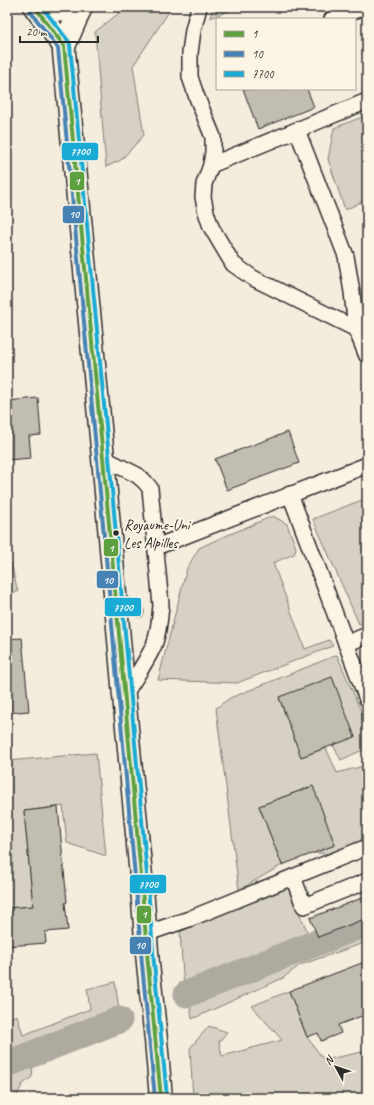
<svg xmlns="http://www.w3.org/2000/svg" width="374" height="1105" font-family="Caveat,sans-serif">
<rect width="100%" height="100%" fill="#f4edde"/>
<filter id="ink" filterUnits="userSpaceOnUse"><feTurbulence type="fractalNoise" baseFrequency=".025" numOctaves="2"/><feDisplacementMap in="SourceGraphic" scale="8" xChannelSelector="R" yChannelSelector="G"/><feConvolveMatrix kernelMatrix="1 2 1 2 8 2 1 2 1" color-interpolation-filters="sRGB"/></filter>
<g filter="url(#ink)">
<g fill="#d6d1c4" stroke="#807e78">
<path d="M126 7H172L133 66 144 135 121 160 106 167 95 32 124 9Z"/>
<path d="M213 7H239L210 18Z"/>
<path d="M367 115V199L345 210 328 159 334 128Z"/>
<path d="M367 498V621L359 624 313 519Z"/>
<path d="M273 516 287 524 296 548 294 554 273 563 305 649 329 640 333 646 237 683 158 680 187 568 199 548 216 540Z"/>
<path d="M7 563H11L18 592 7 593Z"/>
<path d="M337 655 367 725V748L341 760 333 745 279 698 301 757 326 748 337 773 367 765V841L339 854 315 853 335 845 312 786 259 806 282 865 239 890 216 708 230 698Z"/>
<path d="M96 753 106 856 67 843 63 806 24 811 33 906 7 908V761Z"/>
<path d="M288 888 312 942 201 986 184 989 180 932 245 900Z"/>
<path d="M367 930V942L300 965 283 978 192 1019 189 1000Z"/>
<path d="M115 982 120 1016 7 1060V1019L17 1015 23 1035 90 1009 87 989Z"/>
<path d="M289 991 307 1037 324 1060 367 1051V1098H193L190 1048 209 1026 227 1032 219 1042 222 1056 282 1040 252 1006Z"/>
<path d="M121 1025 123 1032 33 1065 32 1077 22 1085 16 1098H7V1069Z"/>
</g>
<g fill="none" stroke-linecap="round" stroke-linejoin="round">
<g stroke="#afaaa0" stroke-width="27">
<path d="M187 994 367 923"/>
<path d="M7 1064 119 1020"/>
</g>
</g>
<g fill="#c2bdb1" stroke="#2b2b2b">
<path d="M243 89H307L314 107 258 129Z"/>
<path d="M38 398 41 435 29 436 31 458 7 460V401Z"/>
<path d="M288 432 299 463 227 490 215 459Z"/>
<path d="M22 638 29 711 7 713V639Z"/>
<path d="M332 677 355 737 301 757 279 697Z"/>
<path d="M313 786 335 845 282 865 259 806Z"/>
<path d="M58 807 67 902 65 903 68 930 45 932 46 943 7 946V908L33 906 24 811Z"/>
<path d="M367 896V918L318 937 310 918Z"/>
<path d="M367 961V1014L338 1025 341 1033 321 1041 318 1033 307 1037 289 991Z"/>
</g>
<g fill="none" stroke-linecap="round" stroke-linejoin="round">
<g stroke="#2b2b2b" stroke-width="18">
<g id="lane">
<path d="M199 7 193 30 190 53V77L196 95 213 137V152L211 165 204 184 203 197 206 212 211 227 233 264 253 278 356 329 367 356"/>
<path d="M332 19 364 7"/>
<path d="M297 130 367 101"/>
<path d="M211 165 297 130 346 256 352 292 356 329"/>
<path d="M103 458 137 475 144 481 150 488 161 605C160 618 159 632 154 645 146 663 134 679 124 696"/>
<path d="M290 494 367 699"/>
<path d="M156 547 367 465"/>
<path d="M346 644 367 635"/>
<path d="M293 877 304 906 367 881"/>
<path d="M145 934 189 919 367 847"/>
</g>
</g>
<g stroke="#2b2b2b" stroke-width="25">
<g id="street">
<path d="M35 7 64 46"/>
<path d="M36 7C49 10 61 11 73 7"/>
<path d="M81 7 64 46V52L103 458 124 696 141 876 148 964 156 1040 161 1098"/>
</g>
</g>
<use href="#lane" stroke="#fcf5e5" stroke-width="15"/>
<use href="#street" stroke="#fcf5e5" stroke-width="22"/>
<g stroke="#fcf5e5" stroke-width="7">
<path id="bus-1" d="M35 7 64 46 103 458 141 876 148 964 161 1098"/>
</g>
<g stroke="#fcf5e5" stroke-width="7">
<path id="bus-2" d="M30 11 58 48 97 459 135 877 142 964 155 1098"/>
</g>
<g stroke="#fcf5e5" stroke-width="7">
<path id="bus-3" d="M42 7 69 42 70 45 109 457 147 875 154 963 167 1097"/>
</g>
<use href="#bus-1" stroke="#5da040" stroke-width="4"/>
<use href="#bus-2" stroke="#4682b4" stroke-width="4"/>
<use href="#bus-3" stroke="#19aad5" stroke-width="4"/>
</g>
<circle fill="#9d9990" cx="139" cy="612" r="6"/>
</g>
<circle fill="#2b2b2b" stroke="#fcf5e5" stroke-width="1.5" cx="116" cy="533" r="3.5"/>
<g text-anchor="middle" stroke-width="4" stroke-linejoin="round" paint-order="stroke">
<g font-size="15" fill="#2b2b2b" stroke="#fcf5e5" text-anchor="start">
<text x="124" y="530">Royaume-Uni<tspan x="124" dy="18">Les Alpilles</tspan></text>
</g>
</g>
<g stroke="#fcf5e5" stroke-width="1.5">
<rect x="61" y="142" width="38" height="19" rx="4" fill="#19aad5"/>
<rect x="69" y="171" width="16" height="20" rx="4" fill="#5da040"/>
<rect x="62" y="205" width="23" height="19" rx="4" fill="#4682b4"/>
<rect x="103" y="538" width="16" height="19" rx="4" fill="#5da040"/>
<rect x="96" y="570" width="23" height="19" rx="4" fill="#4682b4"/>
<rect x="104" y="597" width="38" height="20" rx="4" fill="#19aad5"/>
<rect x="129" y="874" width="38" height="20" rx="4" fill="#19aad5"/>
<rect x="136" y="905" width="16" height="19" rx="4" fill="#5da040"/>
<rect x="129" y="936" width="23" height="19" rx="4" fill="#4682b4"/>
</g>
<g font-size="11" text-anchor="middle" font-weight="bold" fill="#fff">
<text x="80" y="155">7700</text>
<text x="77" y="185">1</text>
<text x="74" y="218">10</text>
<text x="111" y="552">1</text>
<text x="108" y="584">10</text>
<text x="123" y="611">7700</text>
<text x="148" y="888">7700</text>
<text x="144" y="918">1</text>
<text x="140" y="949">10</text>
</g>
<rect width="374" height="1105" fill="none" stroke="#fcf5e5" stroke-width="24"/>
<rect x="12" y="12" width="350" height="1081" fill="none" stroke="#2b2b2b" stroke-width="1.5" filter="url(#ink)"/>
<rect x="216" y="18" width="140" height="72" fill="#fcf5e5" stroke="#a8a49b"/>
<rect x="224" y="31" width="20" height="6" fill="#5da040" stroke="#a8a49b"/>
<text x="252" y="38" font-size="12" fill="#2b2b2b">1</text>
<rect x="224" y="51" width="20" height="6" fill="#4682b4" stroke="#a8a49b"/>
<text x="252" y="58" font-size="12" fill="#2b2b2b">10</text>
<rect x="224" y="71" width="20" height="6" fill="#19aad5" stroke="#a8a49b"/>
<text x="252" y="78" font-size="12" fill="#2b2b2b">7700</text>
<g transform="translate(336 1067) rotate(310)" stroke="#fcf5e5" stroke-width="3" paint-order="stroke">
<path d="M0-3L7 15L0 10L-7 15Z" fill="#2b2b2b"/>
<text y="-6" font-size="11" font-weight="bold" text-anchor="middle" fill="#2b2b2b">N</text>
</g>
<path d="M20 36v6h78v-6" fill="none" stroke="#2b2b2b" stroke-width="2"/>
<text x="26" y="36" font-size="12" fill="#2b2b2b" stroke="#fcf5e5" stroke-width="3" paint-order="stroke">20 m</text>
</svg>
